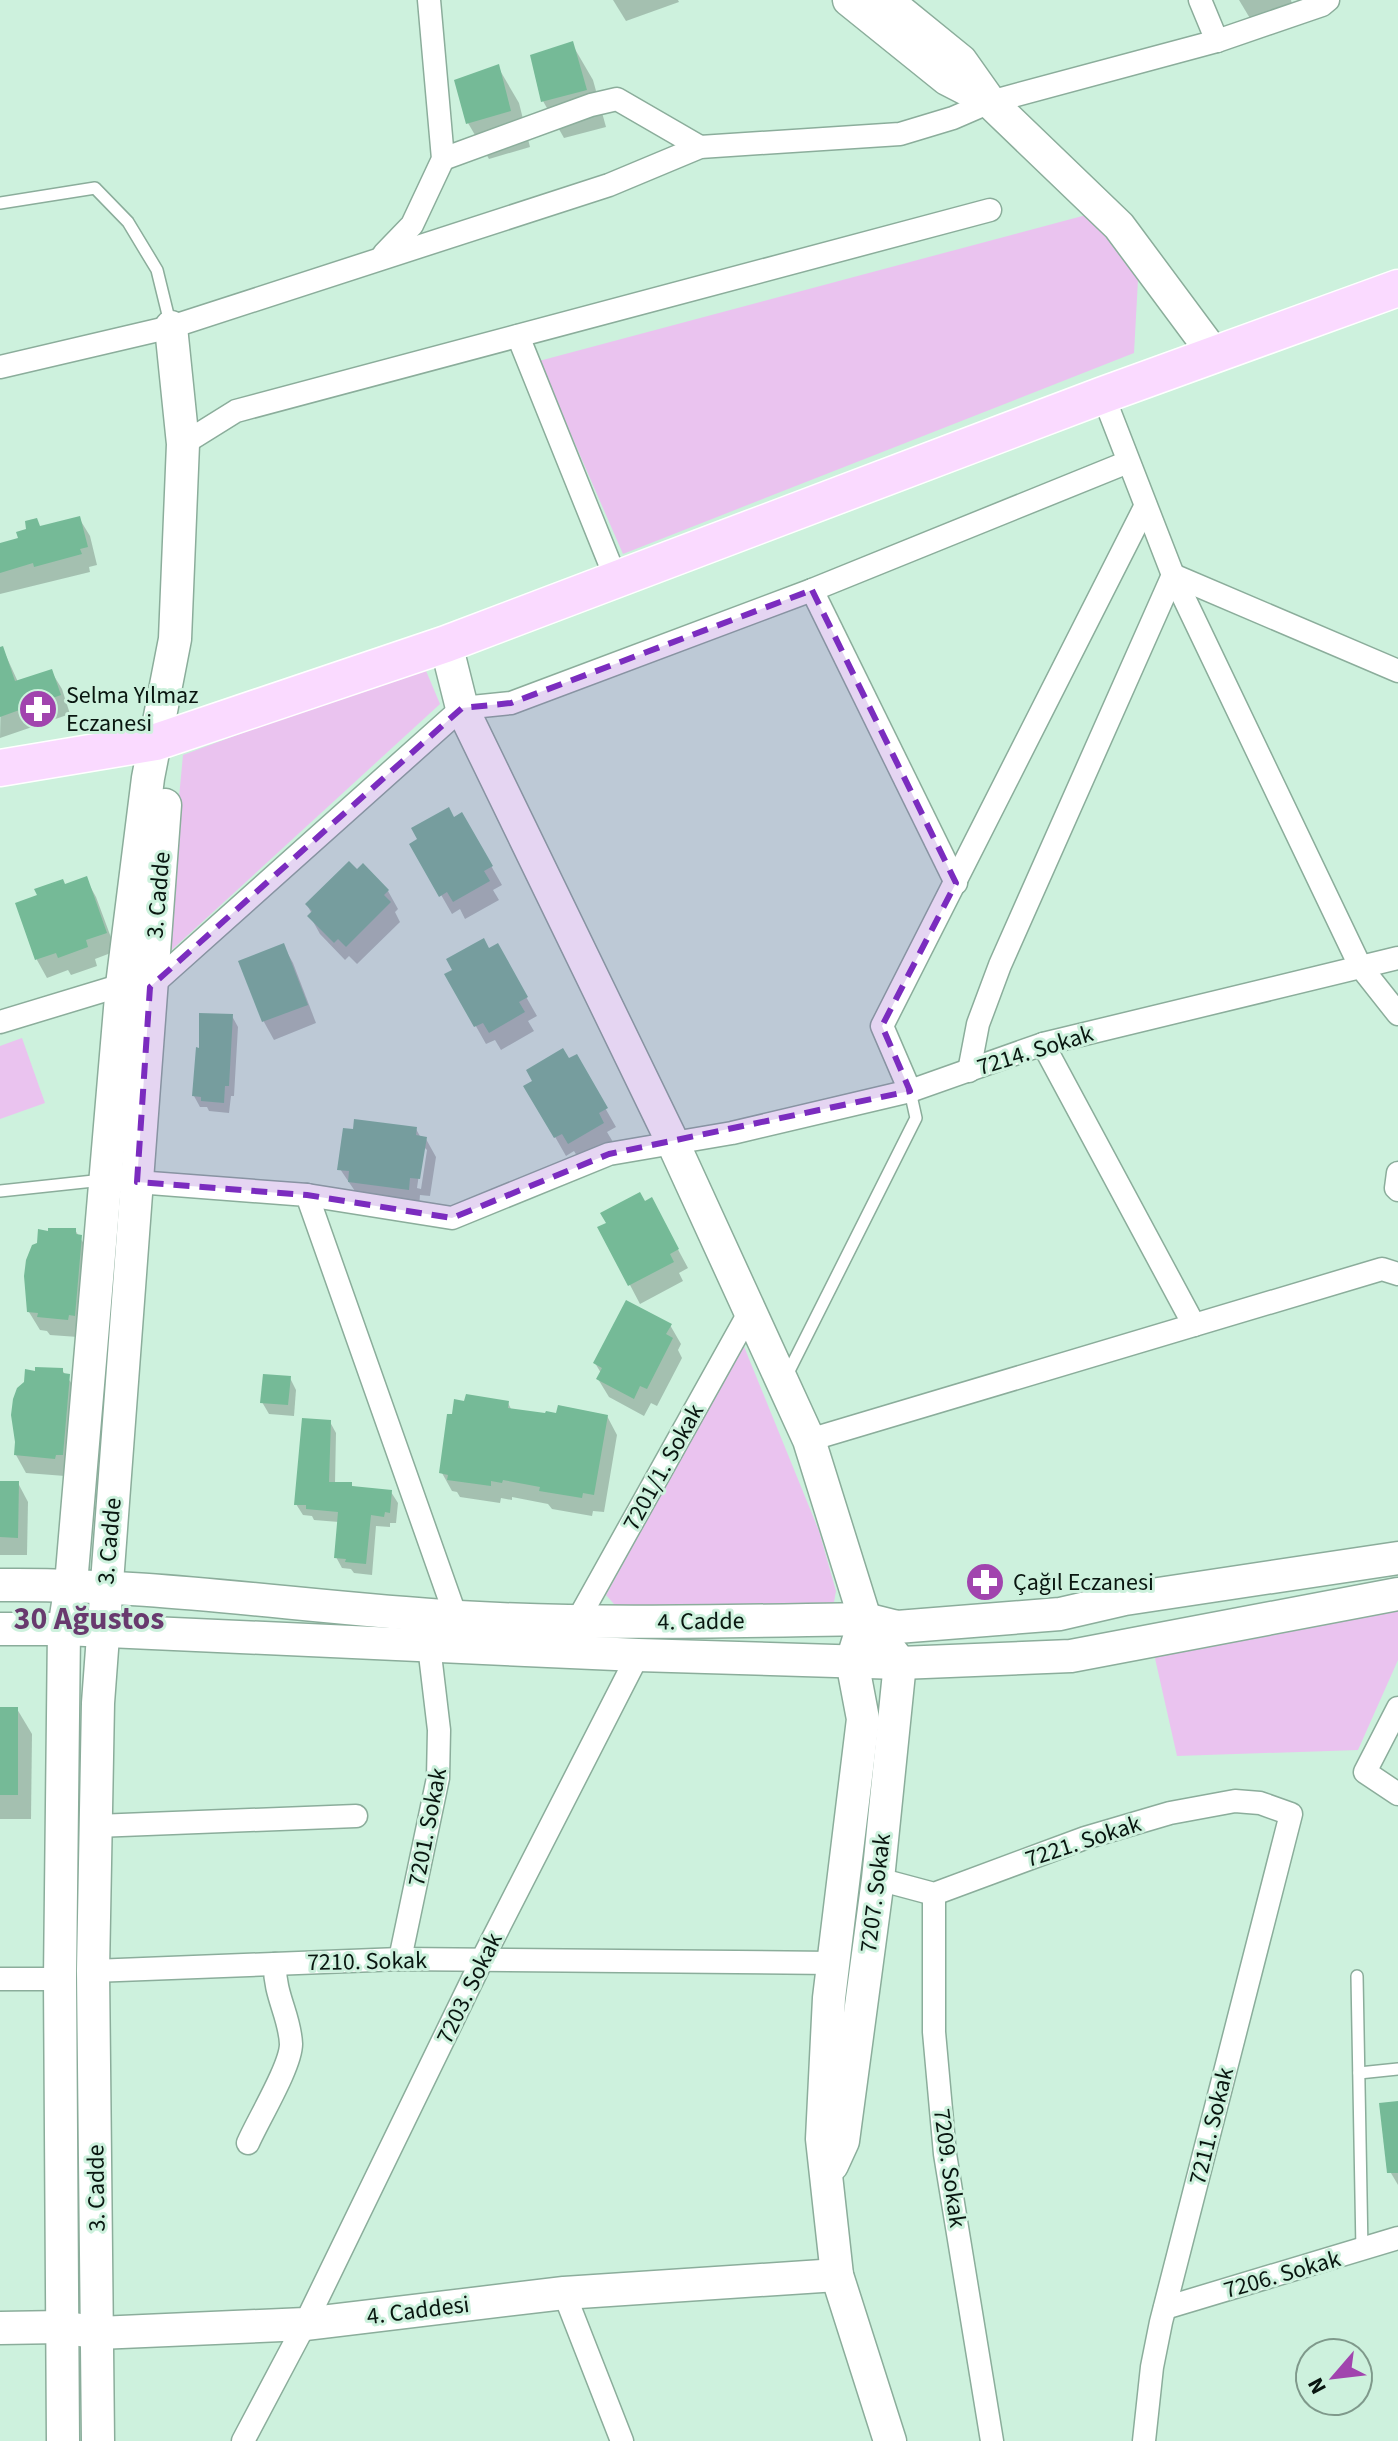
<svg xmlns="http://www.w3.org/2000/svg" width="1398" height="2441" font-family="'Source Sans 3',sans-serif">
<rect width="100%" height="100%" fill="#cdf1dd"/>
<g fill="#eac3ef">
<path d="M1090 214 1138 280 1134 353 623 554 539 361Z"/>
<path d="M424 666 440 704 164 957 183 755Z"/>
<path d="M22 1038 45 1103 0 1119V1046Z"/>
<path d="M743 1344 819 1531 836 1591 834 1602 818 1614 621 1612 606 1595Z"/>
<path d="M1398 1608V1660L1358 1750 1177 1756 1152 1645Z"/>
</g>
<g fill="#0003" fill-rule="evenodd">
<path d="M613 0H678L679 2 626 21Z"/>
<path d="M1239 0H1291L1292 4 1251 20Z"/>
<path d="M572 44 593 80 606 127 564 138 543 101Z"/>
<path d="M498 67 519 103 530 147 489 159 468 123Z"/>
<path d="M79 518 90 536 97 565 89 567 90 572 0 594V545L20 539 41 528Z"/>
<path d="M2 647 18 682 51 671 62 689 70 714 0 738Z"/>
<path d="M462 815 502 885 493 890 499 900 465 919 460 909 452 914 412 844Z"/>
<path d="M357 872 388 891 398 909 395 912 400 922 357 964 349 956 345 960 320 934 310 916 312 914 307 905Z"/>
<path d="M86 879 96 897 116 951 95 959 97 966 71 975 68 970 47 978 37 960 17 904Z"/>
<path d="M283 945 293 963 316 1023 274 1040 264 1022 241 962Z"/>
<path d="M497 946 537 1016 528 1021 534 1031 501 1050 495 1040 486 1044 447 975Z"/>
<path d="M232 1016 238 1027 234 1096H231L229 1113 209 1111 207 1107H200L194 1096Z"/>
<path d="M576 1057 616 1127 607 1132 613 1142 580 1161 574 1151 566 1156 526 1086Z"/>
<path d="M416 1129 421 1138 426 1139 436 1157 430 1196 420 1195 419 1207 361 1200 340 1169ZM423 1146 427 1150 421 1189 417 1188Z"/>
<path d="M644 1203 661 1218 688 1268 679 1273 683 1281 640 1304 600 1228Z"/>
<path d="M75 1230 91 1255 78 1337 50 1335 47 1331 40 1330 29 1312 39 1243Z"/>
<path d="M670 1325 681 1344 678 1350 682 1358 657 1406 651 1403 644 1416 609 1397 598 1379 601 1373 595 1363Z"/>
<path d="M62 1370 79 1394 65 1476 26 1473 16 1455 37 1373Z"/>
<path d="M290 1378 296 1390 294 1416 269 1414 262 1402Z"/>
<path d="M508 1403 512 1411 547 1416H607L617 1435 604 1512 593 1511 592 1516 552 1509 548 1504 512 1497V1500L501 1498 500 1503 460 1497 457 1492 452 1491 442 1473Z"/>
<path d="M330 1422 336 1433 335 1484 391 1492 398 1503 396 1523H390V1527L376 1526 372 1575 354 1573 351 1569 342 1568 336 1557 339 1522 314 1520 312 1516 303 1515 296 1504Z"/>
<path d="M0 1483H18L28 1502 27 1555H0Z"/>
<path d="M0 1709H17L32 1734 31 1819H0Z"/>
<path d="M1398 2103V2185L1388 2168Z"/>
</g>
<g fill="#75ba97">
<path d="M573 41 587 90 541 102 530 55Z"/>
<path d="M499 64 511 111 466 124 454 80Z"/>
<path d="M80 516 88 547 80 549 82 554 34 567 33 563 0 573V543L18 538 16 532 26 529 25 521 37 518 40 526Z"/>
<path d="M3 646 15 681 52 669 61 695 0 717V647Z"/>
<path d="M449 807 454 817 462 812 493 866 484 871 490 881 453 902 447 892 439 897 409 844 417 839 411 828Z"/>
<path d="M349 861 357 869 363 863 389 890 384 895 391 902 346 947 338 939 334 943 307 916 312 911 305 904Z"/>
<path d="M87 876 107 933 86 940 88 947 58 958 56 953 35 960 15 903 37 895 34 889 63 879 65 884Z"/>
<path d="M484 938 489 948 498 943 528 997 519 1002 525 1012 489 1033 483 1023 474 1027 444 974 452 970 446 959Z"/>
<path d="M284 943 308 1005 262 1022 238 961Z"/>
<path d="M199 1013 233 1014 229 1086H225L224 1103 201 1101V1097L192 1096 196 1047 199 1048Z"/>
<path d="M563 1048 569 1058 577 1054 608 1108 599 1113 604 1123 568 1144 562 1134 554 1138 523 1086 532 1081 526 1070Z"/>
<path d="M354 1119 417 1127 416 1135 427 1137 420 1179 410 1178 409 1190 348 1182 349 1171 337 1170 343 1128 353 1129Z"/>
<path d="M640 1192 645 1201 652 1197 679 1249 670 1254 674 1262 628 1286 597 1227 606 1223 600 1213Z"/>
<path d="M48 1228H76V1234L82 1235 75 1316 69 1315 68 1320 37 1317 38 1313 27 1312 24 1276 26 1260 32 1245 37 1243 38 1229 48 1231Z"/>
<path d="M626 1300 672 1324 666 1334 673 1338 647 1389 640 1386 634 1399 596 1379 602 1368 593 1363Z"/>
<path d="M35 1367 63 1368V1373L70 1374 63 1455H56L55 1459 14 1455 15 1442 11 1415 13 1399 17 1388 24 1382 25 1369 35 1371Z"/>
<path d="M263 1374 291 1376 288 1405 260 1403Z"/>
<path d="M466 1394 509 1401 508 1408 545 1413 546 1411 556 1413 558 1405 608 1415 594 1495 583 1493 582 1498 539 1491 540 1487 503 1480 502 1483 491 1481V1486L447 1480 448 1475 439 1473 447 1414H452L454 1399 464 1401Z"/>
<path d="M302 1418 331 1420 329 1482H352V1486L392 1490 390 1513 385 1512 384 1517 371 1515 366 1564 345 1562 346 1559 334 1558 338 1512 306 1509V1505H294Z"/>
<path d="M0 1481H19L18 1538 0 1537Z"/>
<rect x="0" y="1707" width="18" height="88"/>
<path d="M1398 2101V2173H1387L1379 2103Z"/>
</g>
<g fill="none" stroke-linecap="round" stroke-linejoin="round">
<g stroke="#8bad9b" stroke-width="14">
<g id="lane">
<path d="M0 203 95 188 128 222 157 270 171 327"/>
<path d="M0 1191 103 1180"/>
<path d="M787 1375 916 1118 910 1091"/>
<path d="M1357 1976 1362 2250"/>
<path d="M1359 2073 1398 2069"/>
</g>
</g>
<g stroke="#8bad9b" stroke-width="25">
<g id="street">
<path d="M1200 0 1217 41"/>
<path d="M443 159 591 105 617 99 700 147"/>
<path d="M384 254 412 225 443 159 429 0"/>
<path d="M518 336 616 579"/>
<path d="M0 367 171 327 609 185 700 147 900 134 953 118 990 102 1217 41 1322 5 1328 0"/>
<path d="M1103 395 1173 575 1360 966 1398 1014"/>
<path d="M183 444 236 411 990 210"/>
<path d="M812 590 956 883"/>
<path d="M0 1022 122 985 150 987 462 708 511 703 812 590 1128 462"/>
<path d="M1043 1044 1194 1325"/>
<path d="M969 1071 978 1024 1000 965 1173 575 1398 671"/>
<path d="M910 1091 882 1026 1145 507"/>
<path d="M1398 1173 1396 1188 1398 1190"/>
<path d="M124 1181 307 1195 456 1617"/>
<path d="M307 1195 452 1218 609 1154 732 1133 910 1091 1043 1044 1398 958"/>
<path d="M809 1440 1382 1269 1398 1274"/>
<path d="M576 1623 750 1311"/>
<path d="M1398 1708 1365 1772 1398 1794"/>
<path d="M96 1826 356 1816"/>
<path d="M878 1879 934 1894 1085 1838 1170 1813 1235 1801 1260 1803 1291 1814 1161 2322 1152 2367 1144 2441"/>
<path d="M934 1894V2032L945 2154 992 2441"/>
<path d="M400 1959 438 1778 439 1730 429 1646"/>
<path d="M93 1971 400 1959 833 1963"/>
<path d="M0 1979H60"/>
<path d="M248 2143C258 2120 291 2066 291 2044 290 2016 274 1995 275 1964"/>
<path d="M564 2293 622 2441"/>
<path d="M1165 2308 1398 2238"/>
<path d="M243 2441 305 2324 482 1960 638 1655"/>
</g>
</g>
<g stroke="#8bad9b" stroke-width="35">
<g id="secondary">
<path d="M849 0 947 79 984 98"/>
<path d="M886 0 961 61 990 102 1119 226 1214 354"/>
<path d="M446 644 462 708 673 1143 809 1440 865 1619 852 1661 863 1719 829 1998 822 2139 837 2275 890 2441"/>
<path d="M0 1585C154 1583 306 1608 459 1617 595 1625 730 1621 865 1619L897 1627 1060 1614 1125 1599 1398 1558"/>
<path d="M0 1629H64L638 1655 900 1663 1071 1656 1398 1594"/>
<path d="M832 2165 843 2141 878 1879 900 1663 887 1646"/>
<path d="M0 2328 62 2327 98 2333 305 2324 564 2293 837 2275"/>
<path d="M63 2441 60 1979 64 1629 71 1584 122 985 148 778 175 639 183 444 171 327"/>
<path d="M98 2441 93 1971 98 1703 165 805"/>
</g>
</g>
<g stroke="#fff" stroke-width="39">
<path id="primary" d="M0 768 156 742 446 644 1103 395 1398 288"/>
</g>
<use href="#lane" stroke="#fff" stroke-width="11"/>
<use href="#street" stroke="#fff" stroke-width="22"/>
<use href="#secondary" stroke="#fff" stroke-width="32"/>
<use href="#primary" stroke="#fadaff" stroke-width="36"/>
</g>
<path fill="#7b2cbf" fill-opacity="0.2" stroke="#7b2cbf" stroke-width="6" stroke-dasharray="16 10" stroke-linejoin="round" d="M812 590 956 883 882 1026 910 1091 609 1154 452 1218 307 1195 137 1182 150 987 462 708 511 703Z"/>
<defs>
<g id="pharmacy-disc" transform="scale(2)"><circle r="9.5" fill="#a144ae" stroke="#cdf1dd"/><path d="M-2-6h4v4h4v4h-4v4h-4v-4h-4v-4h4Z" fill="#fff"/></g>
</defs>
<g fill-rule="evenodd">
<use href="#pharmacy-disc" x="38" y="709"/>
<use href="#pharmacy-disc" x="985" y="1582"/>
</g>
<g text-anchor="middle" stroke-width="6" stroke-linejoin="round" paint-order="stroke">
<g font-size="24" fill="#091610" stroke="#cdf1dd" text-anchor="start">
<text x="66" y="703">Selma Yılmaz<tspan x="66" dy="28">Eczanesi</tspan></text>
<text x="1013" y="1590">Çağıl Eczanesi</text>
</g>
<g font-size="24" fill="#091610" stroke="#cdf1dd">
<text transform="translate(158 895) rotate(-85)" y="8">3. Cadde</text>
<text transform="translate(1035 1050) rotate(-17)" y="8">7214. Sokak</text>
<text transform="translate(663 1467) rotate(-61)" y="8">7201/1. Sokak</text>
<text transform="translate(109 1541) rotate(-85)" y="8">3. Cadde</text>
<text transform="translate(701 1621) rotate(-1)" y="8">4. Cadde</text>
<text transform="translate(427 1827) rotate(-79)" y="8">7201. Sokak</text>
<text transform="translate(1083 1841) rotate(-18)" y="8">7221. Sokak</text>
<text transform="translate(875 1893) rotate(-83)" y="8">7207. Sokak</text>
<text transform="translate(367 1961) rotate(-1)" y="8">7210. Sokak</text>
<text transform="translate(469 1988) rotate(-64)" y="8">7203. Sokak</text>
<text transform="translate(1211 2126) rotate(-76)" y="8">7211. Sokak</text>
<text transform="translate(950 2168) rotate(82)" y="8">7209. Sokak</text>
<text transform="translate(96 2188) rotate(-91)" y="8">3. Cadde</text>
<text transform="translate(1282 2274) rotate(-16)" y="8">7206. Sokak</text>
<text transform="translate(418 2310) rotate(-7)" y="8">4. Caddesi</text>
</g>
<g font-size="32" font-weight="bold" fill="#683a6e" stroke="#cdf1dd">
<text x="89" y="1629">30 Ağustos</text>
</g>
</g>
<g transform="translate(1334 2377) rotate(242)"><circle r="38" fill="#cdf1dd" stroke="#7f998b" stroke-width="2"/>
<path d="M0-6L14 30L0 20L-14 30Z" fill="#a144ae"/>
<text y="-12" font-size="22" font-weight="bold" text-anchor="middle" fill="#091610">N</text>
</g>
</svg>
